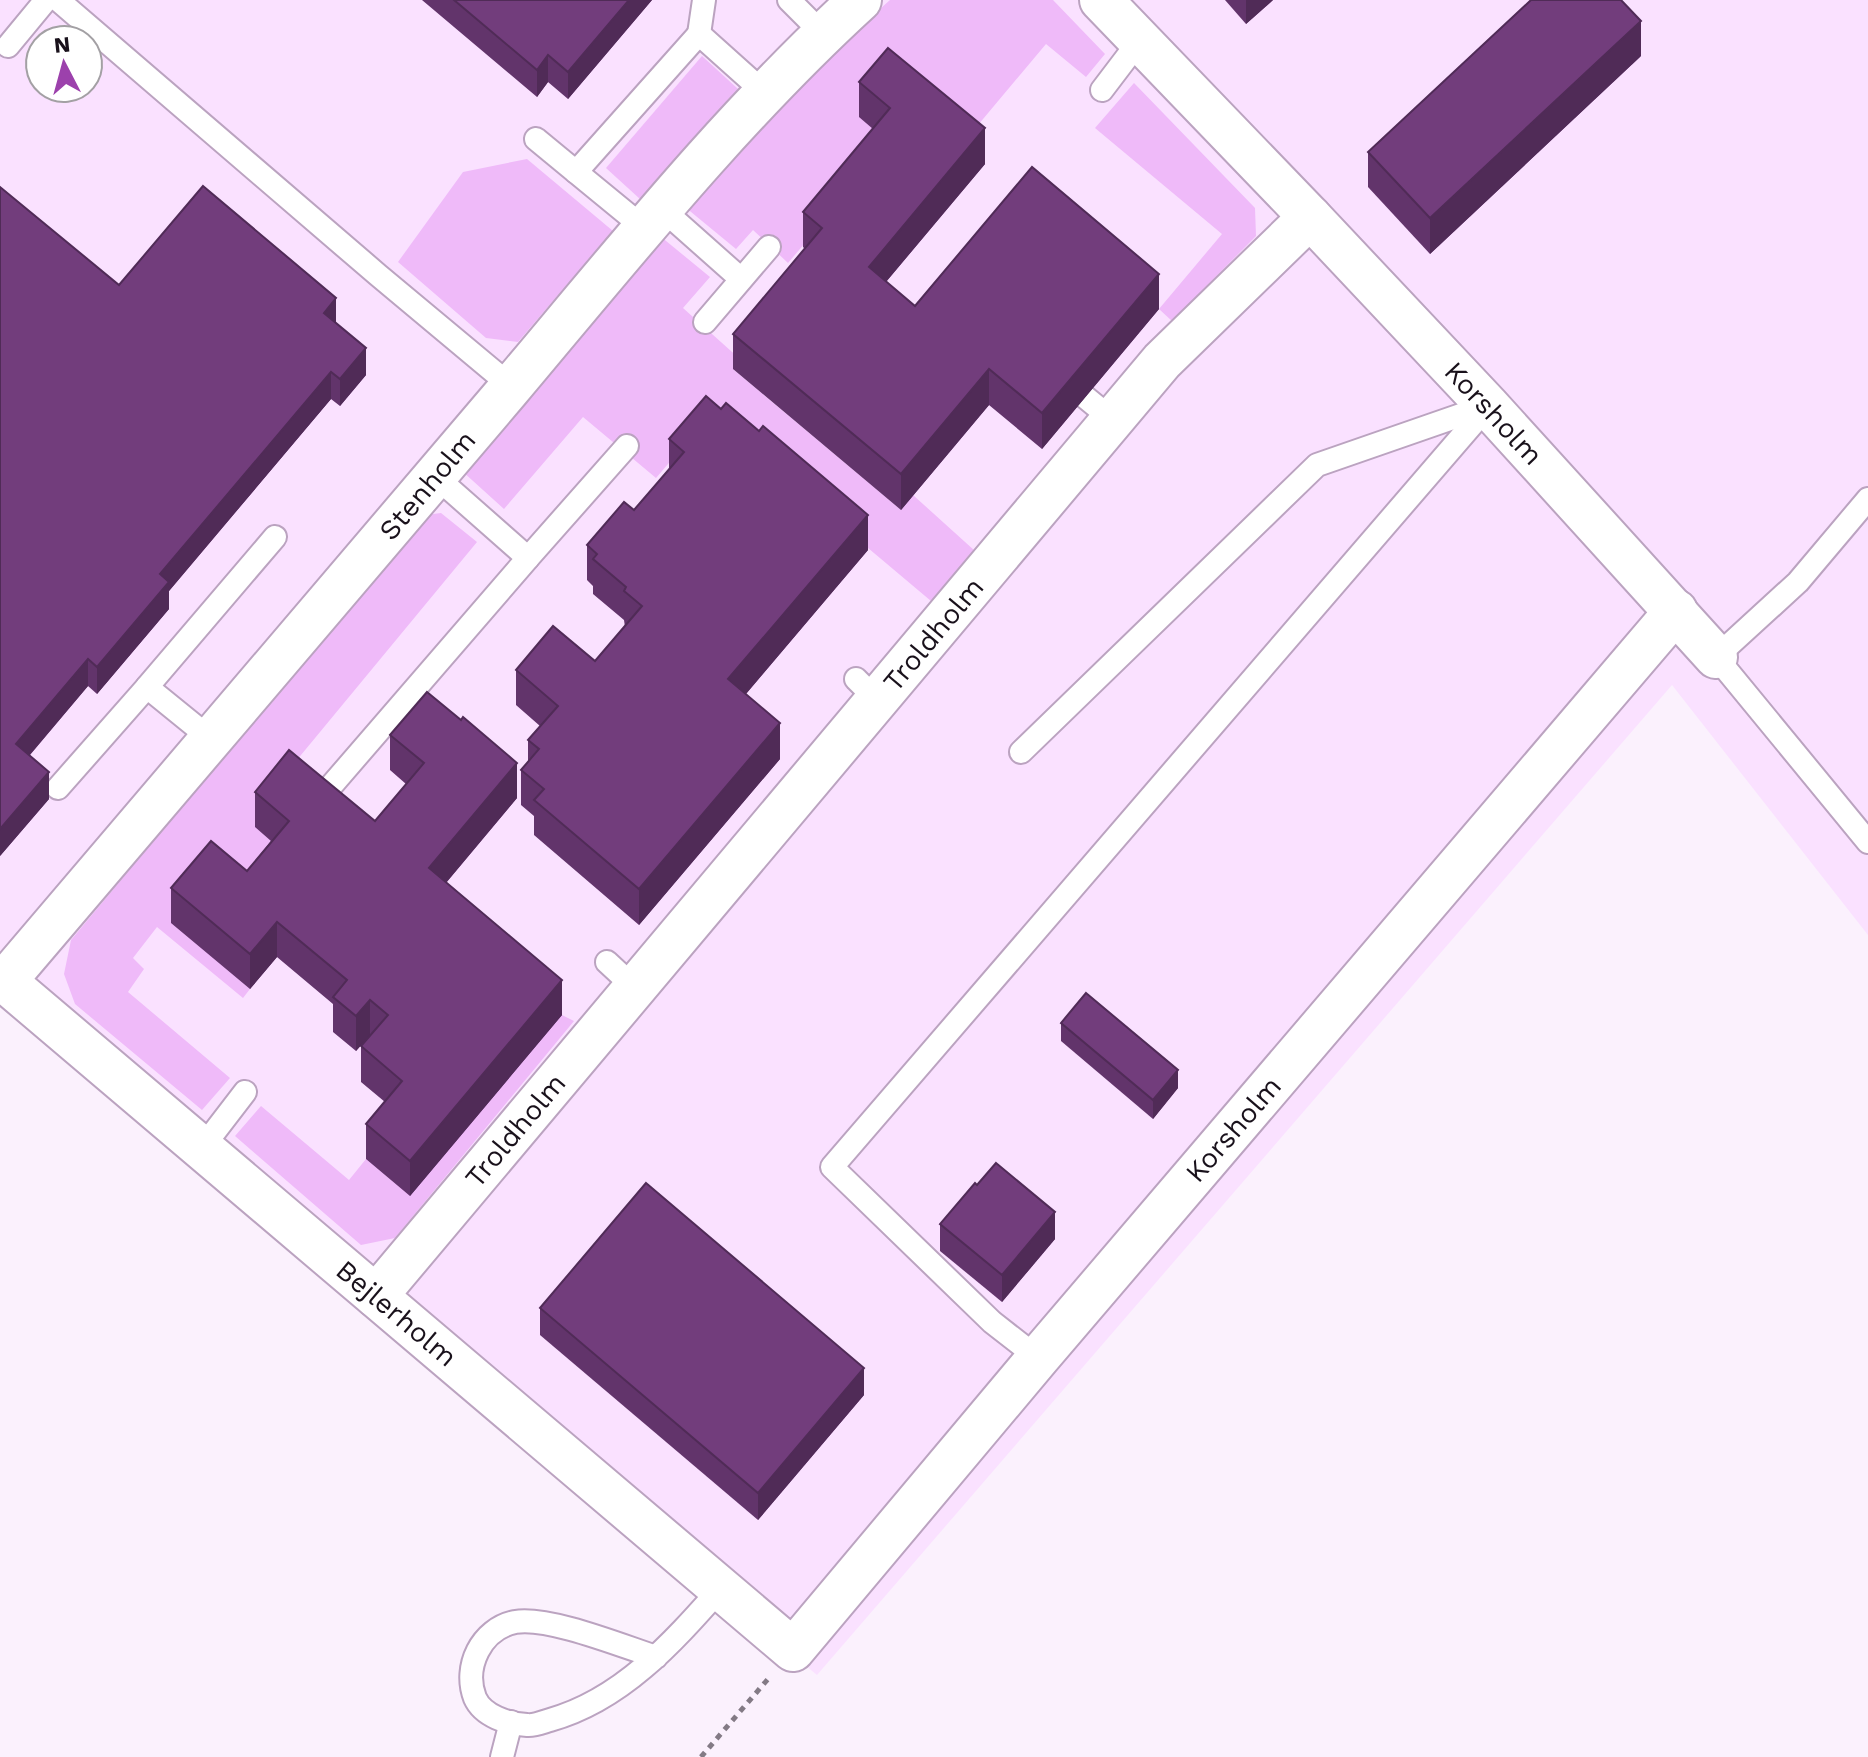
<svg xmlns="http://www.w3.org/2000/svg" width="1868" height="1757" font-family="'Work Sans',sans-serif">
<rect width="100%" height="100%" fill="#fbf1fd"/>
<path fill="#fae1ff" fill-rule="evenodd" d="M0 0H1868V935L1672 685 817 1675 0 998ZM40 40H88V88H40Z"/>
<g fill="#efbaf9">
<path d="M890 0H1053L1105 54 1086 77 1046 44 973 131 890 143 788 263 753 230 736 249 685 207 833 51Z"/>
<path d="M702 56 738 89 640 199 606 168Z"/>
<path d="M1134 83 1255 208 1256 236 1172 321 1159 309 1222 234 1095 128Z"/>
<path d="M527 159 613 231 518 342 486 338 398 262 463 172Z"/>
<path d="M660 236 710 277 683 308 741 360 734 370 900 509 913 495 975 551 931 601 710 415 656 478 583 417 504 509 462 471Z"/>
<path d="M441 513 477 542 282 778 289 856 250 989 243 998 157 927 133 958 144 969 128 992 230 1078 202 1110 75 1004 64 974 71 940 425 515Z"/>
<path d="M562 1015 574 1021 395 1238 361 1245 235 1136 261 1106 349 1180 366 1159Z"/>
</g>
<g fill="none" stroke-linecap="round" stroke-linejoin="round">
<g stroke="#bba3c0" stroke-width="26">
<g id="service">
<path d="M58 0 378 275 511 386"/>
<path d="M789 0 823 34"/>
<path d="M699 34 704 0"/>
<path d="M8 46 46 0"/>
<path d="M1102 90 1140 40"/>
<path d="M536 139 576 172"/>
<path d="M661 208 741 279"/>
<path d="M643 227 576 172 699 34 766 94"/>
<path d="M705 322 769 247"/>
<path d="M1085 397 1113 420"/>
<path d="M435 476 528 558 627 446"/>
<path d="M1868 499 1798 582 1716 657 1868 842"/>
<path d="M856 679 877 700"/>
<path d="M211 739 147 687 275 537"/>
<path d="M1021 752 1317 465 1487 406"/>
<path d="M331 786 528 558"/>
<path d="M58 788 147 687"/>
<path d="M607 962 635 988"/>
<path d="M202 1148 245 1092"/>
<path d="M1038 1358 992 1322 832 1167 1488 406"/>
<path d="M656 1657C622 1646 548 1616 515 1622 481 1629 463 1667 475 1698 483 1716 508 1724 527 1725 534 1726 543 1722 550 1720 622 1700 673 1642 721 1588"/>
<path d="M502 1757 511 1722"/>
</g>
</g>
<g stroke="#bba3c0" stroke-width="46">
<g id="minor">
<path d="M1310 217 1488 406 1716 657"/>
<path d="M0 977 793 1650 1038 1358 1676 611"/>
<path d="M5 981C174 785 342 587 510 388 622 255 731 118 860 0"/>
<path d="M376 1296 1162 361 1310 217 1101 0"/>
</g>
</g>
<path stroke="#837a85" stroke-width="5" stroke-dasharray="6 6" stroke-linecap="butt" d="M701 1757 768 1679"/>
<use href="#service" stroke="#fff" stroke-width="22"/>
<use href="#minor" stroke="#fff" stroke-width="42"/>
</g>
<g fill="#62346b">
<path d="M422 0H652L568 99 548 82 537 97Z"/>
<path d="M1225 0H1273L1246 24Z"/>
<path d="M1641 56 1430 254 1368 187V152Z"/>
<path d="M859 82 985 164 886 282 915 306 1159 309 1042 449 989 405 901 510 733 369V334L805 249 803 247V212L873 129 859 117Z"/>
<path d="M119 285 336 323 366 375 340 406 331 399 169 591V609L97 694 88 686 30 755 49 799 0 856Z"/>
<path d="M669 439 868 550 746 694 780 759 639 925 534 835V816L521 805V770L528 762V740L540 726 516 705V670L595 661 625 627 624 620 593 594V586L587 580V545L634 510 669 469Z"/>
<path d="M390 735 517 798 446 883 562 1015 410 1196 366 1159V1124L385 1102 361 1082V1046L370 1035 356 1051 333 1032V1004L277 957 250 989 171 923V888L247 871 271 841 255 827V792L375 821 406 784 390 770Z"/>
<path d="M1061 1023 1178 1088 1153 1119 1061 1041Z"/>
<path d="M977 1185 1055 1239 1002 1302 940 1251V1224Z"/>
<path d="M540 1308 864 1395 758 1520 540 1335Z"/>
</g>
<g fill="#502b57">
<path d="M629 0H652L568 99V72Z"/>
<path d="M1246 0H1273L1246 24Z"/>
<path d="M1641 21V56L1430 254V218Z"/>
<path d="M548 55V82L537 97V70Z"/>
<path d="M985 128V164L869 302V267Z"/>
<path d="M1159 274V309L1042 449V413Z"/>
<path d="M336 298V325L324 313Z"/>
<path d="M366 348V375L340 406V379Z"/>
<path d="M989 369V405L901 510V474Z"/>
<path d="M331 372V399L169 591V609L97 694V667L160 574Z"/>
<path d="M868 515V550L728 715V679Z"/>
<path d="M88 659V686L16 771V744Z"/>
<path d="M780 723V759L639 925V889Z"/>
<path d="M517 763V798L429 903V868Z"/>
<path d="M49 772V799L0 856V829Z"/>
<path d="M277 922V957L250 989V954Z"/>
<path d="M562 980V1015L410 1196V1161Z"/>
<path d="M370 1000V1035L356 1051V1016Z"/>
<path d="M1178 1070V1088L1153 1119V1100Z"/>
<path d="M1055 1212V1239L1002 1302V1275Z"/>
<path d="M864 1368V1395L758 1520V1493Z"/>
</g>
<g fill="#723d7c" stroke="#502b57" stroke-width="2">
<path d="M454 0H629L568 72 548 55 537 70Z"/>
<path d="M1531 0H1621L1641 21 1430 218 1368 152Z"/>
<path d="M888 48 985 128 869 267 915 306 1032 167 1159 274 1042 413 989 369 901 474 733 334 822 228 803 212 890 108 859 82Z"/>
<path d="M203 186 336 298 324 313 366 348 340 379 331 372 160 574 169 582 97 667 88 659 16 744 49 772 0 829V187L119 285Z"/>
<path d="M706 396 721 409 726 403 759 431 763 426 868 515 728 679 780 723 639 889 534 800 544 789 521 770 539 749 528 740 558 706 516 670 553 626 595 661 642 606 624 591 626 587 593 559 597 554 587 545 624 502 634 510 684 452 669 439Z"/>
<path d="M427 692 461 720 463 717 517 763 429 868 562 980 410 1161 366 1124 402 1081 361 1046 388 1015 370 1000 356 1016 333 997 347 980 277 922 250 954 171 888 211 841 247 871 289 821 255 792 289 750 375 821 424 763 390 735Z"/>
<path d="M1086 993 1178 1070 1153 1100 1061 1023Z"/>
<path d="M996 1163 1055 1212 1002 1275 940 1224 975 1183 977 1185Z"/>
<path d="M646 1183 864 1368 758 1493 540 1308Z"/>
</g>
<g text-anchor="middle" stroke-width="8" stroke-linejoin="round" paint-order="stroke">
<g font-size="28" fill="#19111b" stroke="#fff">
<text transform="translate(1494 413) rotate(47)" y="10">Korsholm</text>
<text transform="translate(427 485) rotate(-50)" y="10">Stenholm</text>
<text transform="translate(933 634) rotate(-50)" y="10">Troldholm</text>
<text transform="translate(1233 1129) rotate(-49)" y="10">Korsholm</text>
<text transform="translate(515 1130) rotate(-50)" y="10">Troldholm</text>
<text transform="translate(397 1313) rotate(40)" y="10">Bejlerholm</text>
</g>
</g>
<g transform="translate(64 64) rotate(354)"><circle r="38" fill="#ffffff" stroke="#a3a0a4" stroke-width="2"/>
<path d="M0-6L14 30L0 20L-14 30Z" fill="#9c41ac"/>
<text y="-12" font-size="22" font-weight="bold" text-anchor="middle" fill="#19111b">N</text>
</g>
</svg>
